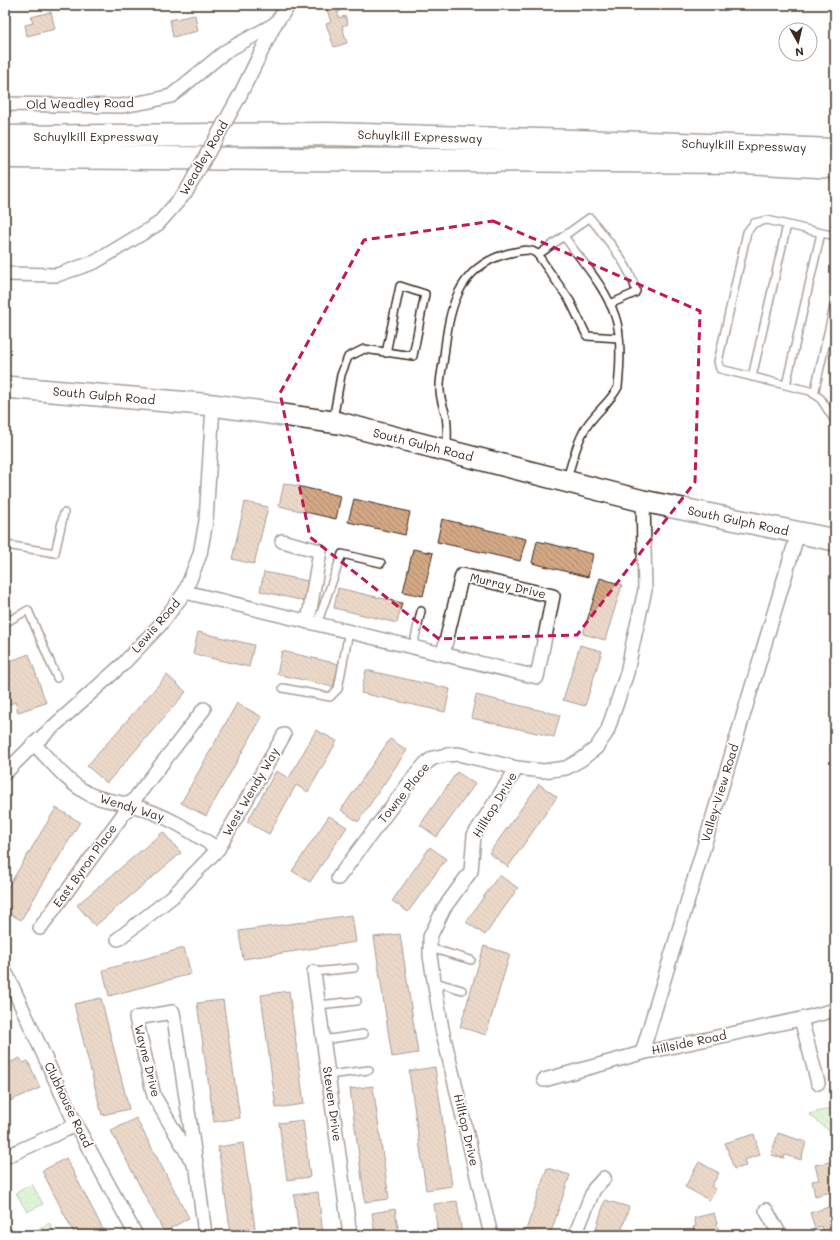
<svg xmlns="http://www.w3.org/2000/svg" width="840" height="1240" font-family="Mali,sans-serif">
<defs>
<pattern id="park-dots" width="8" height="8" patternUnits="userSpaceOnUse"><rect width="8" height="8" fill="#b9e7a5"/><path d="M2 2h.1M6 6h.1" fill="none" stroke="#a0c68e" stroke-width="1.8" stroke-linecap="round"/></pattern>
<pattern id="building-back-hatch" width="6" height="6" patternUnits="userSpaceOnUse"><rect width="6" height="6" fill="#d3a885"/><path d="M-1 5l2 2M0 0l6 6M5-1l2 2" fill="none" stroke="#ac896c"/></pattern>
</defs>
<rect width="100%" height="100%" fill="#fff"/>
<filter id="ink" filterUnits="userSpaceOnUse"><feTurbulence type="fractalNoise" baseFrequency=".025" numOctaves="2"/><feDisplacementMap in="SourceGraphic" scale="8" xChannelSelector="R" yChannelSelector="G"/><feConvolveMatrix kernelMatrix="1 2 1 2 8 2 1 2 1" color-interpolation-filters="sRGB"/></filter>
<g filter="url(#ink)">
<g fill="url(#park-dots)" stroke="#7a8862">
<path d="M835 1107V1136L809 1114Z"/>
<path d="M32 1184 43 1204 27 1212 16 1193Z"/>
</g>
<path fill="#b9e7a5" stroke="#7a8862" d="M49 1223 56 1235H34L32 1232Z"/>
<g fill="url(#building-back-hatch)" stroke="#3b2a1e">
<path d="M333 5H338L340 12H337L339 18 345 16 348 24 342 26 347 43 334 47 326 24 331 22 326 7Z"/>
<path d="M51 12 55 29 27 36 25 25 33 23 31 17Z"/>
<path d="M195 15 198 31 173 37 170 20Z"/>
<path d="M284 483 341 496 336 519 279 506Z"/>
<path d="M354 499 410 512 405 535 348 522Z"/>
<path d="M245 502 268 507 254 564 232 559Z"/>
<path d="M442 519 526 539 520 561 437 542Z"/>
<path d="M537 541 593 554 588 577 532 563Z"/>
<path d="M413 549 433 553 423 596 403 592Z"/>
<path d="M264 572 308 581 304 601 260 591Z"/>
<path d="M600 578 622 585 605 640 583 634Z"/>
<path d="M338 588 402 603 397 623 334 608Z"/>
<path d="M198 632 254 645 249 667 193 654Z"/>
<path d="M580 645 602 651 585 706 563 700Z"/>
<path d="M282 651 339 664 333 687 277 674Z"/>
<path d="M29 654 46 703 18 712 15 702 5 706V663Z"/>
<path d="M366 670 450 689 445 712 361 693Z"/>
<path d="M167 675 186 692 107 783 87 766Z"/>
<path d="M476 695 560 715 554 737 471 718Z"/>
<path d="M237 703 262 717 206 816 181 803Z"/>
<path d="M316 730 337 741 308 792 296 785 269 834 247 822 276 771 289 778Z"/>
<path d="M390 739 407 750 358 822 341 810Z"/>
<path d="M457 772 475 784 437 837 420 825Z"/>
<path d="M539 784 557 797 508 867 489 853Z"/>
<path d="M56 808 80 822 21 920 5 911V892Z"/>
<path d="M329 816 347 827 310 882 292 871Z"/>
<path d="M163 832 181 853 95 926 77 905Z"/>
<path d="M430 847 446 859 408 912 392 901Z"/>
<path d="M499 875 518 888 485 935 466 922Z"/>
<path d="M352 915 356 942 243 959 239 931Z"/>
<path d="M400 934 418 1053 392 1057 374 937Z"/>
<path d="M484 946 510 954 486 1035 460 1027Z"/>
<path d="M184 948 191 974 109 996 103 970Z"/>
<path d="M289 991 304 1104 276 1108 261 995Z"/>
<path d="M101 998 129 1109 102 1115 74 1004Z"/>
<path d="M223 1000 240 1118 214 1122 197 1003Z"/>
<path d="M20 1058 23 1063 28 1061 40 1088 5 1103V1065Z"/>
<path d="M435 1067 452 1186 426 1190 409 1071Z"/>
<path d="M373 1086 389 1199 365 1202 350 1089Z"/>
<path d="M136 1118 189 1218 164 1232 111 1131Z"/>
<path d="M303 1120 310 1177 287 1180 279 1123Z"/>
<path d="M778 1133 806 1142 801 1160 785 1155 784 1158 771 1155Z"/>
<path d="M754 1134 760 1155 744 1160 746 1166 734 1169 725 1143Z"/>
<path d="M243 1143 256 1235H231L218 1147Z"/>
<path d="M66 1158 106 1235H75L42 1171Z"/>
<path d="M834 1161 835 1191 815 1196 812 1181 819 1180 815 1165Z"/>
<path d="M699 1162 719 1173 711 1187 716 1189 709 1200 685 1187Z"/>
<path d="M547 1168 570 1175 550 1235H541L526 1230Z"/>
<path d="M318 1192 323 1235H299L294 1195Z"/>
<path d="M605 1200 629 1207 620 1235H594Z"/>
<path d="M457 1201 462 1235H438L434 1204Z"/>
<path d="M835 1205V1235H823L821 1226 815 1228 810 1213Z"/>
<path d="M395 1209 399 1235H375L372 1213Z"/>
<path d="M714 1213 720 1235H695L693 1227 696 1226 694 1218Z"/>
</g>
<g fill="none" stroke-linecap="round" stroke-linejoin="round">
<g stroke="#3b2a1e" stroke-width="10">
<g id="service">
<path d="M564 236 589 218 591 219C606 238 631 267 636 291L635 293 610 304"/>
<path d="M835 236 767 220 754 223 747 232 718 362 720 369 810 391 820 398 835 421"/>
<path d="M538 255 570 301 587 336 619 338"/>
<path d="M752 377 787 225"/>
<path d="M786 385 821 233"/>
<path d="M814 394 835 302"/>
<path d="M333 420 341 375 348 357 364 349 413 356 425 294 400 286 386 353"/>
<path d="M447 449C447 438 448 427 446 416 443 405 439 397 440 386 440 376 443 366 444 356 449 311 456 268 506 254 516 252 530 246 538 255L564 236C582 262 605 286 615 316 622 335 620 367 618 387 610 403 594 413 585 429 576 444 572 462 567 479"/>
<path d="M6 545 55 553 64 513"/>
<path d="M5 623 28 610 57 678"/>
<path d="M317 624 342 554 381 563"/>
<path d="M413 647 421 611"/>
<path d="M283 688 330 697 338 689 349 631"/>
<path d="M430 948 471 960"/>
<path d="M314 972 354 968"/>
<path d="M435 982 462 990"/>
<path d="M318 1005 357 1001"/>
<path d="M323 1040 364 1034"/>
<path d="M328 1075 369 1070"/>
</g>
</g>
<g stroke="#3b2a1e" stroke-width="16">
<g id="minor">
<path d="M239 97 275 24 289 5"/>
<path d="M5 104 121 106 150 101 171 96 226 51 275 24"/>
<path d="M5 274 57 275 95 262 158 224 186 192"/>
<path d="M282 541 320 551 308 622"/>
<path d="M185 592 537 677 553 596 462 575 443 654"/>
<path d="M34 744C51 761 66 781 87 793 101 801 116 801 131 805 165 814 189 830 218 849"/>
<path d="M5 773 34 744 123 664 160 625 185 592 200 554 206 521 213 405"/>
<path d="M338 878 410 782 425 764 433 758 446 755 458 754 517 768"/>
<path d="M40 928 130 805 204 709"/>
<path d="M118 939 172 897 218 849 284 735"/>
<path d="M5 972 8 977 76 1125 136 1235"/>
<path d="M314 972 350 1235"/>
<path d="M801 1019 818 1083"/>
<path d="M642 1053 798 533"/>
<path d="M544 1080 642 1053 801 1019 835 1010"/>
<path d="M5 1157 76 1125"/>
<path d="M197 1170 154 1096 136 1018 173 1012 197 1170 205 1235"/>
<path d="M766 1210 780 1235"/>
<path d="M491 1235 442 1029 430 956V937L444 908 471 871 474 835 517 768 543 771 566 768 582 759 596 748 607 732 627 673 633 643 645 590 643 501"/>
<path d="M575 1235 594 1189 604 1178"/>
</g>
</g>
<g stroke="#3b2a1e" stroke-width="24">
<path id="primary" d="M5 387 213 405 339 423 643 501 835 540"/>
</g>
<g stroke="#3b2a1e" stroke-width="25">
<g id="motorway">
<path d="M5 137 328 134 681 144 835 150"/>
<path d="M5 157 745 162 835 167"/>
</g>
</g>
<use href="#service" stroke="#fff" stroke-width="7"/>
<use href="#minor" stroke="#fff" stroke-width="13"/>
<use href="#primary" stroke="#fff" stroke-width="21"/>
<use href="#motorway" stroke="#fff" stroke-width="22"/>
<g stroke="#3b2a1e" stroke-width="16" stroke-linecap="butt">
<path id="minor-bridge" d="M186 192 239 97"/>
</g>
<use href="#minor-bridge" stroke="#fff" stroke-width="13"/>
</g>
</g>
<path d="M0 0H840V1240H0ZM493 221 700 311 695 482 577 635 439 639 310 537 280 393 364 240Z" fill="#fff" fill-opacity=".55" fill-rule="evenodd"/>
<path fill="none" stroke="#c2185b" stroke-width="3" stroke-dasharray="8 5" stroke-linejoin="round" d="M493 221 700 311 695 482 577 635 439 639 310 537 280 393 364 240Z"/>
<g text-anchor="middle" stroke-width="3.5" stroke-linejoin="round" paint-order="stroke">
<g font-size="12" fill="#3b2a1e" stroke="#fff">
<text transform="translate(80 104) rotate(-1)" y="4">Old Weadley Road</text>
<text x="96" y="141">Schuylkill Expressway</text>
<text transform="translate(420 137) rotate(2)" y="4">Schuylkill Expressway</text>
<text transform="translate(744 146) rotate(2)" y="4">Schuylkill Expressway</text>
<text transform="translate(204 158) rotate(-60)" y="4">Weadley Road</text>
<text transform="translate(104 396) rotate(5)" y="4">South Gulph Road</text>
<text transform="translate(423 445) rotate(14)" y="4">South Gulph Road</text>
<text transform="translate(738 521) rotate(12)" y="4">South Gulph Road</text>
<text transform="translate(508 586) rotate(13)" y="4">Murray Drive</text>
<text transform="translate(156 626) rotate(-49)" y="4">Lewis Road</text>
<text transform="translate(251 792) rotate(-60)" y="4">West Wendy Way</text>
<text transform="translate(404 793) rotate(-51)" y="4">Towne Place</text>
<text transform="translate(720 793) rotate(-73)" y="4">Valley-View Road</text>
<text transform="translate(495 805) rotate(-59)" y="4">Hilltop Drive</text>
<text transform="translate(132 808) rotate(17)" y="4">Wendy Way</text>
<text transform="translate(85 866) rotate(-54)" y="4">East Byron Place</text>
<text transform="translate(689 1043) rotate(-12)" y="4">Hillside Road</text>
<text transform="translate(147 1061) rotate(76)" y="4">Wayne Drive</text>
<text transform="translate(332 1104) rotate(82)" y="4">Steven Drive</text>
<text transform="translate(68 1105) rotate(64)" y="4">Clubhouse Road</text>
<text transform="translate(466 1130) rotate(77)" y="4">Hilltop Drive</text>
</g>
</g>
<rect width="840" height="1240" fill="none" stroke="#fff" stroke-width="20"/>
<rect x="10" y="10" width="820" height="1220" fill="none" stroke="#3b2a1e" stroke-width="1.5" filter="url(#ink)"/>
<g transform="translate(798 42) rotate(172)"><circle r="19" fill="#ffffff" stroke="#b1aaa5"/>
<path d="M0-3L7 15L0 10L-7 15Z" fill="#3b2a1e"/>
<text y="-6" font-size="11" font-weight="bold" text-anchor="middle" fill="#3b2a1e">N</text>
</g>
</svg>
